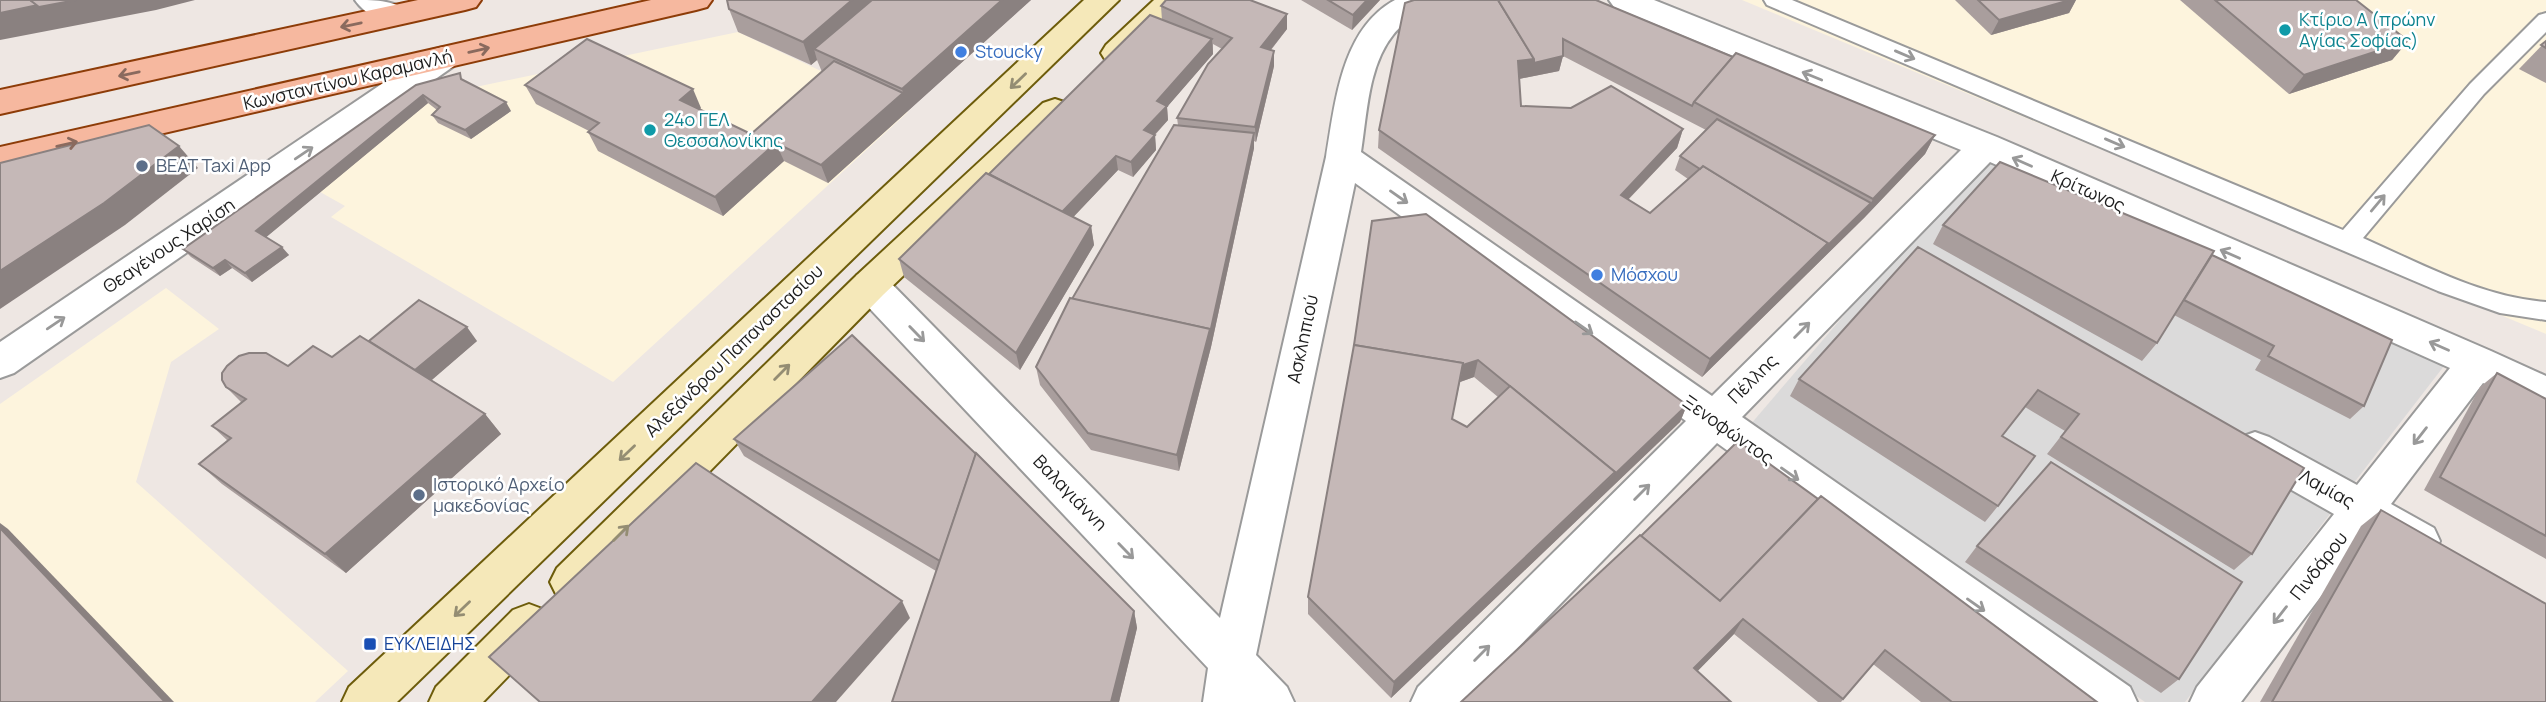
<svg xmlns="http://www.w3.org/2000/svg" width="2546" height="702" font-family="Manrope,sans-serif">
<rect width="100%" height="100%" fill="#eee7e3"/>
<path fill="#dbdada" d="M1985 151 2454 353 2185 702H2145L1750 425Z"/>
<g fill="#fdf4dd">
<path d="M1742 0H2546V334Z"/>
<path d="M738 32 908 112 613 382 331 217 345 206 306 184 428 97Z"/>
<path d="M166 288 219 329 171 362 136 482 348 671 315 702H0V404Z"/>
</g>
<g fill="none" stroke-linecap="round" stroke-linejoin="round">
<g stroke="#9a9a9a" stroke-width="4">
<path id="lane" d="M1764 0H1792L2343 230 2470 84 2539 15 2546 13V32L2484 94 2363 238C2422 264 2481 297 2546 302V320L2500 313 2438 291 1767 5Z"/>
</g>
<g stroke="#9a9a9a" stroke-width="4">
<g id="street">
<path d="M355 0C376 0 398 0 411 15L406 22C388 27 366 16 355 0Z"/>
<path d="M1395 0H1435C1425 15 1404 20 1393 35 1368 66 1367 115 1361 152L1712 396 1961 150 1614 7 1609 0H1654L1997 137 2491 351 2546 376V409L2483 383 2391 504 2434 528 2440 541 2434 554 2419 560 2368 534 2241 702H2190L2197 687 2334 514 2241 461 2235 449 2241 437 2255 432 2269 437 2357 485 2450 368 1990 162 1742 417 2130 687 2137 702H2076L1717 443 1465 702H1411L1418 687 1686 421 1355 183 1256 655 1287 687 1294 702H1203L1208 668 857 295 851 285 857 275 870 271 883 275 1220 618 1326 157C1335 104 1341 29 1395 0Z"/>
<path d="M443 47 454 50 459 58 454 66 14 373 0 378V342L432 50Z"/>
</g>
</g>
<g stroke="#6d5c0b" stroke-width="4">
<g id="secondary">
<path d="M1084 0H1119L397 702H342L349 687Z"/>
<path d="M1154 0H1189L1128 61 1117 64 1106 61 1101 53 1106 45Z"/>
<path d="M1055 99 1067 103 1072 111 1067 119 883 295 587 596 572 601 557 596 550 582 557 568 857 275 1043 103Z"/>
<path d="M529 604 545 610 551 624 545 638 483 702H429L436 687 513 610Z"/>
</g>
</g>
<g stroke="#8d3c08" stroke-width="4">
<g id="primary">
<path d="M418 0H481L476 7 465 10 0 114V90Z"/>
<path d="M651 0H712L707 7 696 10 0 171V147Z"/>
</g>
</g>
<use href="#lane" fill="#fff" fill-rule="evenodd"/>
<use href="#street" fill="#fff" fill-rule="evenodd"/>
<use href="#secondary" fill="#f5e8b9" fill-rule="evenodd"/>
<use href="#primary" fill="#f6b89f" fill-rule="evenodd"/>
</g>
<g fill="#a99e9d" fill-rule="evenodd">
<path d="M1031 0 828 183 784 161 723 216 598 151 588 132 589 131 536 104 525 85 701 108 700 109 751 134 822 72 817 60 811 65 738 32 729 9Z"/>
<path d="M1301 0H1380L1352 30Z"/>
<path d="M1414 0 1733 57 1935 135 1925 154 1864 218 1702 377 1378 148 1379 130ZM1563 56 1706 130 1680 156 1675 170 1688 179 1650 213 1628 200 1677 148 1683 129 1521 106 1519 79 1559 71Z"/>
<path d="M1955 0H2076L2069 13 1991 35Z"/>
<path d="M2180 0H2356L2408 41 2392 60 2289 94Z"/>
<path d="M1161 6 1287 14V29L1271 50 1274 51V66L1256 142 1254 141V148L1211 347 1179 471 1091 450 1040 385 1036 367 1072 299 1178 125 1177 118 1222 49 1213 44V54L1167 107 1168 120 1155 135 1156 150 1133 177 1118 170 1073 217 1091 226 1094 245 1020 370 904 277 899 259 989 174 1162 20Z"/>
<path d="M2546 41V83L2519 69Z"/>
<path d="M416 85 511 111 471 139 438 123 432 115 437 110 428 103 266 237 289 255 252 282 232 268 220 276 191 257 183 249Z"/>
<path d="M1372 221 1687 405 1680 422 1391 698 1308 614V597L1354 345ZM1474 377 1498 397 1467 427 1452 419 1460 382Z"/>
<path d="M1943 225 2212 255 2364 406 2350 419 2255 370 2261 360 2174 315 2157 343 2142 361 1933 244Z"/>
<path d="M1918 247 2252 554 2234 570 2047 454 2065 431 2025 407 2002 436 1998 506 1985 522 1790 396 1799 379Z"/>
<path d="M369 341H477L431 380 485 414 501 434 346 573 222 484 199 464 228 441 212 426 242 403 226 387 288 366 332 357Z"/>
<path d="M2497 373 2546 399V559L2424 490 2480 387Z"/>
<path d="M734 439 1134 611 1137 628 1119 702H892L936 571 744 456Z"/>
<path d="M2381 510 2546 702H2260L2361 526Z"/>
<path d="M1640 535 2097 702H1921L1873 664 1841 702H1818L1734 634 1697 671 1461 702Z"/>
<path d="M1977 546 2179 679 2161 693 1965 562Z"/>
</g>
<g fill="#8a8180">
<path d="M76 0H195L156 10 0 40V13L38 5Z"/>
<path d="M852 0H885L814 49 817 60 811 65 803 42Z"/>
<path d="M1002 0H1031L828 183 821 165 903 93 902 89Z"/>
<path d="M1367 0H1380L1352 30 1353 15Z"/>
<path d="M2070 0H2076L2069 13 1991 35 1999 20Z"/>
<path d="M1287 14V29L1261 62V47Z"/>
<path d="M1212 39 1213 54 1167 107 1168 120 1145 145 1144 130 1157 101Z"/>
<path d="M2408 41 2392 60 2289 94 2304 75Z"/>
<path d="M1274 51V66L1256 142 1255 127Z"/>
<path d="M1563 56 1559 71 1514 80 1518 61Z"/>
<path d="M693 89 701 108 689 119 680 100Z"/>
<path d="M423 95 428 103 264 239 256 231Z"/>
<path d="M506 102 511 111 471 139 465 130Z"/>
<path d="M1683 129 1677 148 1615 213 1621 195Z"/>
<path d="M1254 133V148L1211 347 1179 471 1177 455Z"/>
<path d="M1155 135 1156 150 1133 177 1131 162Z"/>
<path d="M1935 135 1925 154 1864 218 1702 377 1710 359 1828 243 1871 203 1873 199Z"/>
<path d="M776 143 784 161 723 216 715 197Z"/>
<path d="M179 146 198 168 125 225 0 309V271Z"/>
<path d="M1116 156 1118 170 1063 228 1060 213Z"/>
<path d="M1091 226 1094 245 1020 370 1016 353Z"/>
<path d="M282 247 289 255 252 282 245 273Z"/>
<path d="M225 260 232 268 220 276 213 268Z"/>
<path d="M467 327 477 341 425 386 413 372Z"/>
<path d="M1478 360 1474 377 1460 382 1463 365Z"/>
<path d="M1687 405 1680 422 1391 698 1394 682Z"/>
<path d="M485 414 501 434 346 573 325 554Z"/>
<path d="M0 523 8 529 174 702H165L0 528Z"/>
<path d="M902 601 910 618 836 702H812Z"/>
<path d="M1134 611 1137 628 1119 702H1111Z"/>
<path d="M1743 619 1734 634 1686 683 1694 668Z"/>
</g>
<g fill="#c5b8b7" stroke="#8a8180" stroke-width="2">
<path d="M0 0H30L38 5 0 13Z"/>
<path d="M30 0H76L39 7Z"/>
<path d="M727 0H852L803 42 729 9Z"/>
<path d="M872 0H1002L902 89 814 49Z"/>
<path d="M1166 0H1250L1287 14 1261 47 1274 51 1255 127 1177 118 1208 64 1232 38 1161 6Z"/>
<path d="M1328 0H1367L1353 15Z"/>
<path d="M1414 0H1498L1534 59 1518 61 1521 106 1571 108 1611 86 1683 129 1621 195 1650 213 1703 166 1828 243 1710 359 1379 130 1405 3Z"/>
<path d="M1498 0H1596L1733 57 1694 102 1692 106 1563 39V56L1534 63V59Z"/>
<path d="M1978 0H2070L1999 20Z"/>
<path d="M2215 0H2356L2408 41 2304 75Z"/>
<path d="M1150 15 1212 39 1157 101 1167 106 1144 130 1155 135 1131 162 1116 156 1062 212 989 174Z"/>
<path d="M587 39 693 89 680 100 751 134 834 61 903 93 821 165 776 143 715 197 588 132 599 123 525 85Z"/>
<path d="M2546 41V48L2541 45Z"/>
<path d="M1736 53 1935 135 1873 199 1694 102Z"/>
<path d="M460 73 461 79 506 102 465 130 432 115 440 107 423 95 256 231 282 247 245 273 225 260 213 268 183 249 416 85Z"/>
<path d="M1717 119 1871 203 1826 247 1828 243 1703 166 1700 169 1680 156Z"/>
<path d="M149 125 179 146 104 203 0 271V163Z"/>
<path d="M1174 125 1254 133 1210 333V329L1072 299Z"/>
<path d="M2000 162 2214 251 2157 343 1943 225Z"/>
<path d="M986 173 1091 226 1016 353 899 259Z"/>
<path d="M1426 214 1687 405 1615 474V472L1478 360 1463 365V363L1354 345 1372 221Z"/>
<path d="M1918 247 2304 468 2252 554 2061 437 2079 414 2038 390 2002 436 2035 456 1998 506 1799 379Z"/>
<path d="M2212 255 2392 340 2364 406 2268 356 2274 346 2184 300Z"/>
<path d="M1070 298 1210 329 1177 455 1088 433 1036 367Z"/>
<path d="M419 300 467 327 415 370 369 341Z"/>
<path d="M852 335 976 454 940 561 734 439Z"/>
<path d="M360 336 485 414 325 554 199 464 231 438 212 426 246 399 226 387 222 380V373L227 366 239 356 249 353H266L288 366 313 346 332 357Z"/>
<path d="M1354 345 1463 363 1452 419 1467 427 1510 386 1615 472 1394 682 1308 597Z"/>
<path d="M2497 373 2546 399V536L2440 477Z"/>
<path d="M1738 441 1818 499 1720 601 1641 536Z"/>
<path d="M976 453 1134 611 1111 702H892Z"/>
<path d="M2051 462 2242 582 2179 679 1977 546Z"/>
<path d="M696 463 902 601 812 702H540L489 657Z"/>
<path d="M1821 496 2097 702H1952L1885 650 1843 699 1743 619 1694 668 1731 702H1461L1640 535 1720 601Z"/>
<path d="M2381 510 2546 604V702H2272Z"/>
<path d="M0 528 165 702H0Z"/>
</g>
<defs><path id="oneway-shaft" d="M-6 0H5M1.5-3L5.5 0L1.5 3" fill="none" stroke-width="1.6" stroke-linecap="round" stroke-linejoin="round" transform="scale(1.75)"/></defs>
<g stroke="#8a6a5e">
<use href="#oneway-shaft" transform="translate(351 25) rotate(168)"/>
<use href="#oneway-shaft" transform="translate(479 50) rotate(-13)"/>
<use href="#oneway-shaft" transform="translate(129 74) rotate(168)"/>
<use href="#oneway-shaft" transform="translate(67 144) rotate(-13)"/>
</g>
<g stroke="#999">
<use href="#oneway-shaft" transform="translate(1905 55) rotate(23)"/>
<use href="#oneway-shaft" transform="translate(1812 76) rotate(-158)"/>
<use href="#oneway-shaft" transform="translate(2115 143) rotate(23)"/>
<use href="#oneway-shaft" transform="translate(304 153) rotate(-34)"/>
<use href="#oneway-shaft" transform="translate(2022 162) rotate(-156)"/>
<use href="#oneway-shaft" transform="translate(1399 197) rotate(35)"/>
<use href="#oneway-shaft" transform="translate(2378 203) rotate(-50)"/>
<use href="#oneway-shaft" transform="translate(2230 254) rotate(-156)"/>
<use href="#oneway-shaft" transform="translate(56 323) rotate(-34)"/>
<use href="#oneway-shaft" transform="translate(1584 328) rotate(35)"/>
<use href="#oneway-shaft" transform="translate(1802 330) rotate(-45)"/>
<use href="#oneway-shaft" transform="translate(917 334) rotate(46)"/>
<use href="#oneway-shaft" transform="translate(2439 346) rotate(-156)"/>
<use href="#oneway-shaft" transform="translate(2420 436) rotate(128)"/>
<use href="#oneway-shaft" transform="translate(1790 474) rotate(35)"/>
<use href="#oneway-shaft" transform="translate(1642 492) rotate(-45)"/>
<use href="#oneway-shaft" transform="translate(1126 551) rotate(46)"/>
<use href="#oneway-shaft" transform="translate(1976 605) rotate(35)"/>
<use href="#oneway-shaft" transform="translate(2280 615) rotate(128)"/>
<use href="#oneway-shaft" transform="translate(1482 653) rotate(-45)"/>
</g>
<g stroke="#948d73">
<use href="#oneway-shaft" transform="translate(1018 81) rotate(136)"/>
<use href="#oneway-shaft" transform="translate(782 372) rotate(-45)"/>
<use href="#oneway-shaft" transform="translate(627 453) rotate(136)"/>
<use href="#oneway-shaft" transform="translate(621 533) rotate(-45)"/>
<use href="#oneway-shaft" transform="translate(462 609) rotate(136)"/>
</g>
<g fill="#0f9aa8" stroke="#fff" stroke-width="2.5">
<circle cx="2285" cy="30" r="7"/>
<circle cx="650" cy="130" r="7"/>
</g>
<g fill="#3f7fe0" stroke="#fff" stroke-width="2.5">
<circle cx="961" cy="52" r="7"/>
<circle cx="1597" cy="275" r="7"/>
</g>
<g fill="#5c6f8a" stroke="#fff" stroke-width="2.5">
<circle cx="142" cy="166" r="7"/>
<circle cx="419" cy="495" r="7"/>
</g>
<rect fill="#1a4fb4" stroke="#fff" stroke-width="2.5" x="363" y="637" width="14" height="14" rx="3.5"/>
<g text-anchor="middle" stroke-width="5" stroke-linejoin="round" paint-order="stroke">
<g font-size="18" fill="#0d838f" stroke="#fff" text-anchor="start">
<text x="2299" y="26">Κτίριο Α (πρώην<tspan x="2299" dy="21">Αγίας Σοφίας)</tspan></text>
<text x="664" y="126">24ο ΓΕΛ<tspan x="664" dy="21">Θεσσαλονίκης</tspan></text>
</g>
<g font-size="18" fill="#366cbe" stroke="#fff" text-anchor="start">
<text x="975" y="58">Stoucky</text>
<text x="1611" y="281">Μόσχου</text>
</g>
<g font-size="18" fill="#1d1d1d" stroke="#fff">
<text transform="translate(348 80) rotate(-13)" y="6">Κωνσταντίνου Καραμανλή</text>
<text transform="translate(2088 191) rotate(24)" y="6">Κρίτωνος</text>
<text transform="translate(169 246) rotate(-34)" y="6">Θεαγένους Χαρίση</text>
<text transform="translate(1303 339) rotate(-78)" y="6">Ασκληπιού</text>
<text transform="translate(734 351) rotate(-44)" y="6">Αλεξάνδρου Παπαναστασίου</text>
<text transform="translate(1753 379) rotate(-45)" y="6">Πέλλης</text>
<text transform="translate(1728 430) rotate(35)" y="6">Ξενοφώντος</text>
<text transform="translate(2327 489) rotate(29)" y="6">Λαμίας</text>
<text transform="translate(1070 493) rotate(46)" y="6">Βαλαγιάννη</text>
<text transform="translate(2319 566) rotate(-52)" y="6">Πινδάρου</text>
</g>
<g font-size="18" fill="#4e5e75" stroke="#fff" text-anchor="start">
<text x="156" y="172">ΒΕΑΤ Taxi App</text>
<text x="433" y="491">Ιστορικό Αρχείο<tspan x="433" dy="21">μακεδονίας</tspan></text>
</g>
<g font-size="18" fill="#164399" stroke="#fff" text-anchor="start">
<text x="384" y="650">ΕΥΚΛΕΙΔΗΣ</text>
</g>
</g>
</svg>
